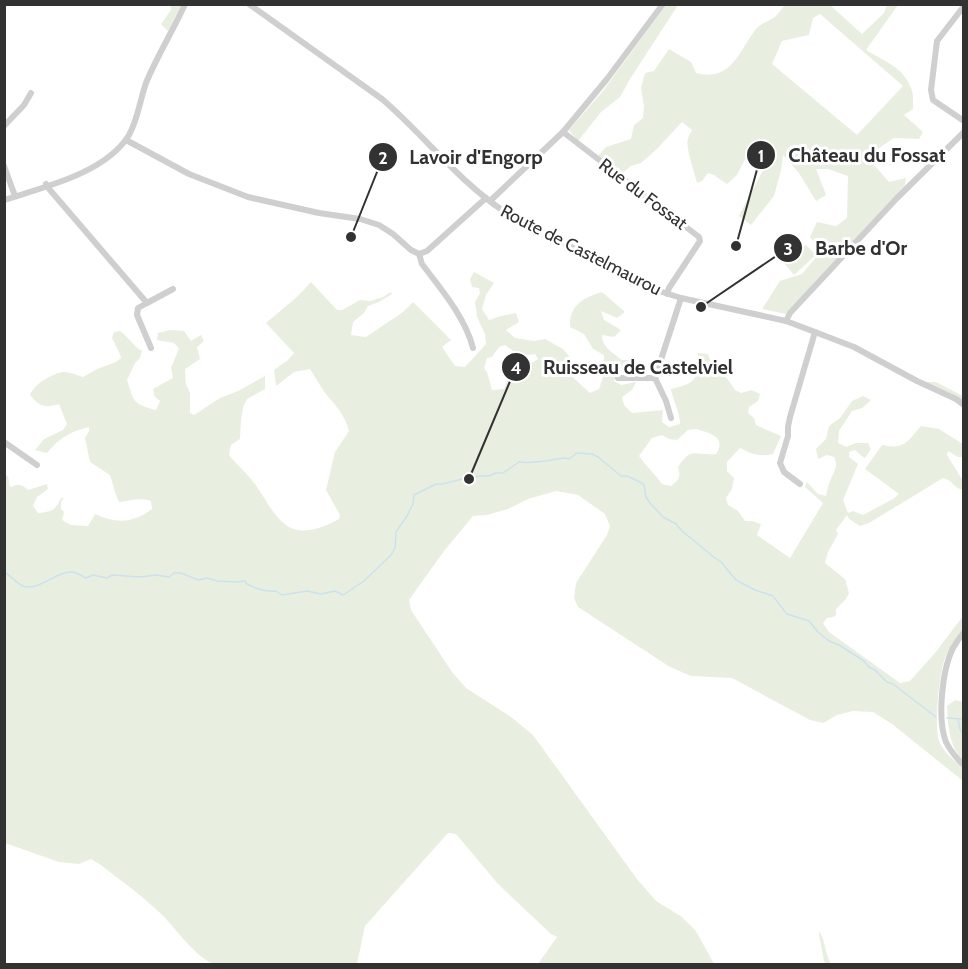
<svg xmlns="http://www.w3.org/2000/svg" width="968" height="969" font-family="Cabin,sans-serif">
<rect width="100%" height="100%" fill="#fff"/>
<g fill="#e8efe0" fill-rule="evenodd">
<path d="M170 5H181L168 31 161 24 171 10Z"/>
<path d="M666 5H678L630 79 620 97 601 112 578 141 569 130 603 91Z"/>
<path d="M785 5H830L862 34 884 13 887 5H898L866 50C882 60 903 67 910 86 914 93 913 102 913 109L904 115 923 132 919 139 894 138 879 148 874 165 889 182 906 178 905 185 786 314 762 309 780 281 802 274 822 250 810 237 817 222 836 226 847 218 848 176 828 169H816L826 195 816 201 799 173 783 155 781 170 774 196 751 225 739 216 763 170 760 161 746 157 737 175 727 184 714 175 708 173 702 181 697 183C695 173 685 147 688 139 688 136 691 133 692 130L682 122 656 150 641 163 631 166 621 174 598 156 606 147 631 139 634 125 643 118 644 106 641 88 645 73 654 71 669 49 691 62 696 73C732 82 738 52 756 29 761 23 770 21 776 16 779 13 782 8 785 5ZM820 14 903 86 857 135 772 64 782 41 809 35 813 18Z"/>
<path d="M806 245 816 255 794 275 785 264Z"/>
<path d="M474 272 494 283 486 295 482 309 489 320 501 316 516 313 519 322 506 330 515 338 534 341 545 339 563 349 569 356 566 363 567 372 590 393 599 389 603 377 598 369 604 361V355L593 349 584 334 570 327C569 305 583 298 602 292L625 312 617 318 601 311 604 320 621 330 614 337 602 335C602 347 613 353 622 360H631L637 361 618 374 614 381 621 385 636 382 632 390 622 397 624 405 632 413 663 410 662 422 669 427 680 424C680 412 673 401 671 389 683 386 696 384 698 369 699 364 698 358 698 353L708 354 712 366 724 374 735 390 741 393 752 390 760 394 758 401 749 407 748 413 754 418 756 425 781 436 773 454C760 457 751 454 740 448L727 462V471L734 478 732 489 726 498 728 505 738 511 745 521H752L761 524 757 535 790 558 823 503 805 487 807 482 818 494 826 496C827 491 828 485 830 481 834 471 839 466 834 457L827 455 818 459 816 449 826 439 829 426 840 418 852 401 863 396 871 400 862 408 852 411 839 431 838 443 846 447 856 443H868L871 449 865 458 863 457 855 450 849 452V457L858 464 843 500 848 513 853 511 863 515 893 499 899 494 865 469 882 445C905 450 908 441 921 426L939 429 963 444V457H958L948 451 947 455 963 481V490C952 487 954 481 943 478L869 523 860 526 849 519 847 515 836 530 838 534 828 552 825 563 845 579 849 593 846 599 836 609V615L833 617 827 618 823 623 829 632 900 683 910 681 935 653 963 616C963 620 964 623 963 626 962 636 949 647 945 658 939 674 934 725 939 741 943 752 955 761 963 768V781L892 724 873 712 853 711 837 715 823 723 810 720 732 678 691 676 670 667 578 607 574 598 576 583 607 535 610 526 605 514 578 495 556 491 528 499 508 509 487 515 473 516 444 551 409 600 411 610 452 672 466 688 511 717 533 735 637 879 656 901 682 917 696 931 714 964H538L557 937 551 934 498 884 456 834 448 833 365 926 357 964H213C190 952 177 929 159 912 141 895 120 880 101 865L91 859 79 864 59 862 5 843V475L8 476 10 487C18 484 22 484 28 490L47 484 48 489 37 497 33 506 38 513C51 512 56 510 61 498H64L61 502V509L64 512 62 520 71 525 88 526 95 514C117 524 133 523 152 509L151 501C140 497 130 501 119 502L115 492 110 475 90 462 85 438 89 431V427C69 432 60 438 47 453L35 450 44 439 63 430 67 424 59 404C46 408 39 407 30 395 34 384 51 374 63 372 69 372 77 375 83 377L97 369 116 362 121 358 119 352 112 338 114 332 120 331C129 337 133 346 142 351L140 358 135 363 127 380C134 401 132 404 156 410L160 401 155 397 153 389 173 378 171 368 179 348 174 343 157 340 158 333 170 330 184 331 191 341 201 335 204 341 197 347 200 359 185 369 186 384 190 393V413L194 415 220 398 238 391 265 376V389L247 399C240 411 241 425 240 439L231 445 229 455C238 466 249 475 257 487 266 499 273 516 286 525 301 537 325 527 339 519L340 515 326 490 335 452 349 431C345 415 336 406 326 394 320 386 315 377 310 369L294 372 276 386 274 370 288 360 294 353 266 323 298 296 311 282 337 310H342L360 300 370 301 383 297 391 292 392 294 379 302 368 306 364 313 353 322 351 335 366 337 403 312 413 302 451 340 442 347 455 366 465 367 486 344 485 334 477 317 475 302 480 293 479 288 472 287 470 279ZM505 345 520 356 535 354 538 359 532 363 521 362 509 364 516 375 508 379 504 389 492 390 487 372 484 368 487 358 492 357 499 347ZM696 429C710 433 727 437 716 454 694 456 692 446 678 467 681 477 679 480 671 486L662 484C655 474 646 466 639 456L652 438 662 435 669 439 677 440 688 430Z"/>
<path d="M926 382H936L963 396V401L948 392Z"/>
<path d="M955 700 963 702V760C949 747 948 724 947 706Z"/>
<path d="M819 931C826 941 825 954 831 964H826L824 961 819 935Z"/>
</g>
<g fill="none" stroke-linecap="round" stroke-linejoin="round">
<g stroke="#cce1ef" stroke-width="1.5">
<path d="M4 572C11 576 16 583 23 586 38 592 58 570 73 572 77 573 82 576 86 578L93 575 107 578 112 575 141 577 156 575 169 577 174 573H181L198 580 207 578 217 581 237 582 245 581 247 584C257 589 265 592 276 591L282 595 307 591 321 594 335 591 343 595 364 581 391 555 395 548 396 532 407 516 413 504 414 495 436 484H443L462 479H469L478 476H489L496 473H503L519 462C533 464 550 460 564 458L569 459 577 453 592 454 598 457 621 476H627L640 482 644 485 646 497 650 503 663 517 676 524 682 531 715 558 721 562 736 580 755 590 773 596 787 614 809 621 818 632 829 641 839 645 864 661 869 667 875 670 887 682 893 684 936 717"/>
<path d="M947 718 964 719"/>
<path d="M958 719 960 729 964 737"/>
</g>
<g stroke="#cfcfcf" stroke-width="6">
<path d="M249 4 382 99C424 135 458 181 505 212L647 287 681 298 786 321 815 332 854 347 917 381 956 399 964 405"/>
<path d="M964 6 937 41 931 90 933 100 964 121"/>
<path d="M4 126 24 105 31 93"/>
<path d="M563 132 699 237 700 241 669 288 667 294"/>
<path d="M126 140 189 174 248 197 319 213 360 219 379 225 393 234 411 250 419 254 427 251 486 198"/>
<path d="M4 166 15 196"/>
<path d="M46 184 50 190 147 303 138 308 137 315 151 348"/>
<path d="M4 200C44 187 106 173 129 135 138 119 140 100 146 83 157 56 173 31 185 4"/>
<path d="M490 201 563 132 607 79 663 4"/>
<path d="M419 254 422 264C441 289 465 317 473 348"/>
<path d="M147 303 173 289"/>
<path d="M786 321 790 313 897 198 964 132"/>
<path d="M618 378H655"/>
<path d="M671 418 666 401 655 378 681 298"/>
<path d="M4 442 37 465"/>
<path d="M800 484 784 472 780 463 788 436V427L790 417 815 332"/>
<path d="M964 632C960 637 956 643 953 648 942 670 937 719 946 742 950 750 957 759 964 765"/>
</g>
</g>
<g text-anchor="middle" stroke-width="6" stroke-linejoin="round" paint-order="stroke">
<g font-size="18" fill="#323232" stroke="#fff">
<text transform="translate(643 194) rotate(37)" y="6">Rue du Fossat</text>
<text transform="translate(581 250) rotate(27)" y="6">Route de Castelmaurou</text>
</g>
</g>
<path fill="none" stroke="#323232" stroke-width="2" d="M736 246L761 155M351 237L383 157M701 307L788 248M469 479L516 367"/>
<g fill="#323232" stroke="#fff" stroke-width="2">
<circle cx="736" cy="246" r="6"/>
<circle cx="351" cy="237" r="6"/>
<circle cx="701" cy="307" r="6"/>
<circle cx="469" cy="479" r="6"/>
<circle cx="761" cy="155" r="15"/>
<circle cx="383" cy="157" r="15"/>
<circle cx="788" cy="248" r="15"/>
<circle cx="516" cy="367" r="15"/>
</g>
<g font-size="18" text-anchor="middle" font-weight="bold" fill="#fff">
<text x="761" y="162">1</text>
<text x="383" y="164">2</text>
<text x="788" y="255">3</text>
<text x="516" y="374">4</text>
</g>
<g font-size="20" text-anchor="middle" font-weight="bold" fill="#323232" stroke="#fff" stroke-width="6" stroke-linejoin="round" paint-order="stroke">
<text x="867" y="162">Château du Fossat</text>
<text x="476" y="164">Lavoir d'Engorp</text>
<text x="861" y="255">Barbe d'Or</text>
<text x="638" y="374">Ruisseau de Castelviel</text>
</g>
<rect width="968" height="969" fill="none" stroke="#323232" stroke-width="12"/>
</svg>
